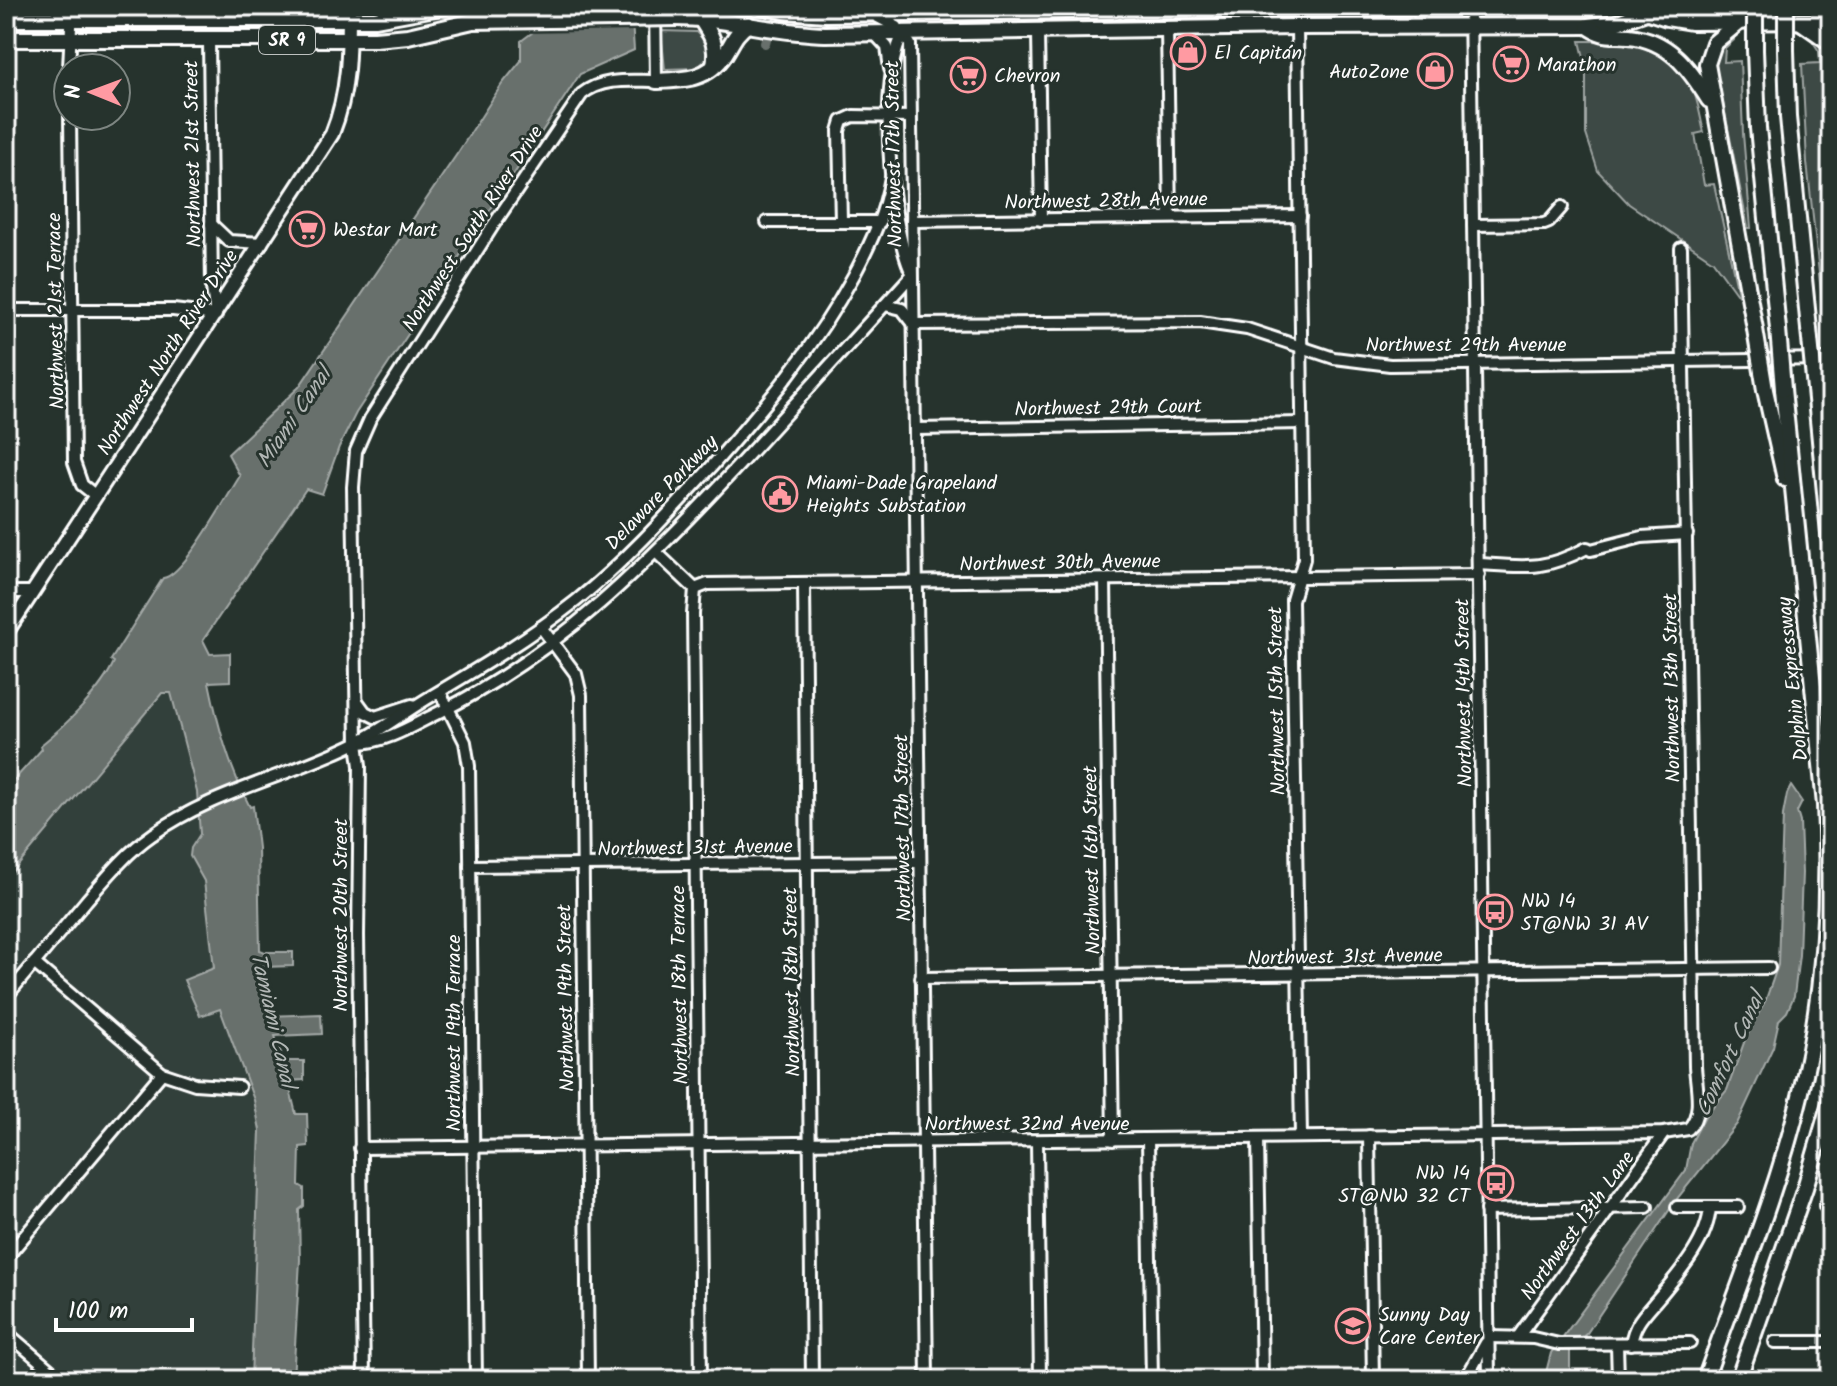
<svg xmlns="http://www.w3.org/2000/svg" width="1837" height="1386" font-family="Kalam,sans-serif">
<rect width="100%" height="100%" fill="#26332d"/>
<filter id="ink" filterUnits="userSpaceOnUse"><feTurbulence type="fractalNoise" baseFrequency=".0125" numOctaves="2"/><feDisplacementMap in="SourceGraphic" scale="16" xChannelSelector="R" yChannelSelector="G"/><feConvolveMatrix kernelMatrix="1 2 1 2 8 2 1 2 1" color-interpolation-filters="sRGB"/></filter>
<g filter="url(#ink)">
<path fill="#333f3a" d="M170 692 197 792 200 834 191 848 190 856 204 880 214 969 185 980 220 1008 254 1100 260 1130 251 1380H6V880L163 693Z"/>
<g fill="#3e4944" stroke="#9ea4a2" stroke-width="2">
<path d="M661 31 696 32 705 41 710 56 697 68 665 69Z"/>
<path d="M1734 36V40L1725 48 1724 62 1740 61 1743 134 1751 228H1748L1717 73 1714 70C1715 54 1719 44 1734 36Z"/>
<path d="M1816 38 1831 56V329H1825L1807 162 1802 64 1820 63 1819 51 1813 42Z"/>
<path d="M1580 41C1625 41 1666 39 1690 83 1698 97 1700 117 1704 132L1695 134 1704 185 1714 184 1739 297 1713 261 1629 204 1598 171 1586 134V66Z"/>
</g>
<g fill="#67706c" stroke="#a4a9a7" stroke-width="2">
<path d="M551 6H631L634 50 580 74 356 413 339 447 322 494 306 489 203 640 210 654 230 653V681L209 682C218 726 229 767 250 807L253 806 258 848 260 950 265 952H293V966L262 967 268 1016 321 1014 322 1034 275 1036 284 1061H304V1080L288 1081 296 1114H307L308 1146 300 1147 299 1185 304 1188V1206L299 1210 300 1260 293 1380H251L260 1130 254 1100 220 1009 200 1016 184 980 214 968 204 881 190 856 191 848 200 834 197 792 171 693H162L6 880V789L42 749 41 745C66 725 101 691 114 662L111 660 163 578C183 577 227 496 240 476L228 454 299 387 459 151 502 84 521 61V41L533 32Z"/>
<path d="M1791 786 1802 802 1797 812 1800 822 1802 873 1799 955 1794 996 1787 1012 1779 1020 1773 1047 1737 1124 1676 1200 1587 1333 1570 1348V1370L1566 1380H1544L1551 1353 1686 1170 1691 1143 1705 1116 1727 1090 1746 1037 1766 999 1778 965 1783 815 1787 794Z"/>
</g>
<path fill="#26332d" d="M636 9 637 31 526 33 543 10Z"/>
<g fill="none" stroke-linecap="round" stroke-linejoin="round">
<path stroke="#67706c" stroke-width="10" d="M765 43 775 6"/>
<g stroke="#fff" stroke-width="16">
<g id="minor">
<path d="M1470 6 1489 1380"/>
<path d="M876 16 897 27 910 44 927 1380"/>
<path d="M1297 27 1304 559 1292 600 1301 1137"/>
<path d="M1167 29 1170 217"/>
<path d="M1038 32 1041 220"/>
<path d="M874 33 887 47 890 69"/>
<path d="M904 33C877 76 890 222 910 269"/>
<path d="M69 68 72 6"/>
<path d="M70 116 74 462 82 485 96 496"/>
<path d="M841 221 839 131 842 121 853 116 910 117"/>
<path d="M912 221 1300 216"/>
<path d="M767 222H880"/>
<path d="M211 224 229 241 262 243"/>
<path d="M1473 225 1544 224 1549 222 1562 207"/>
<path d="M885 305 902 309 913 323"/>
<path d="M6 310H173L216 315 212 288 209 40"/>
<path d="M914 324 1200 322 1247 329 1334 358 1390 365 1831 359"/>
<path d="M915 429 1302 423"/>
<path d="M657 553 695 589"/>
<path d="M1479 564C1525 567 1544 571 1587 548L1591 550 1642 537 1687 534"/>
<path d="M1105 580 1113 1140"/>
<path d="M804 584 812 1380"/>
<path d="M695 589 693 614 701 1380"/>
<path d="M695 589 708 584 1479 575"/>
<path d="M6 592H33"/>
<path d="M541 627 576 674 581 695 588 1380"/>
<path d="M440 692 465 742 469 766 476 1380"/>
<path d="M357 701 365 712 375 717 412 705"/>
<path d="M359 743C387 742 412 726 438 713 560 653 649 562 740 464 798 401 855 338 912 275"/>
<path d="M470 866 920 862"/>
<path d="M34 963 162 1073 195 1084 239 1087"/>
<path d="M921 978 1769 968"/>
<path d="M6 997C33 965 59 933 86 901 106 878 126 853 152 835 211 792 291 776 356 743 380 731 402 714 425 700 477 669 528 639 576 601 626 561 670 512 713 465 767 404 815 347 854 275 871 243 885 213 891 177"/>
<path d="M1369 1136 1373 1380"/>
<path d="M1258 1138 1262 1380"/>
<path d="M1148 1140 1152 1380"/>
<path d="M1037 1141 1040 1380"/>
<path d="M360 1148 1664 1133 1688 1129C1704 1114 1696 1086 1695 1066L1681 248"/>
<path d="M1825 1206H1831"/>
<path d="M1677 1207H1738"/>
<path d="M1486 1210 1647 1207"/>
<path d="M6 1258 162 1073"/>
<path d="M6 1332 62 1380"/>
<path d="M1489 1337 1533 1338 1559 1344 1690 1343"/>
<path d="M1518 1337 1664 1133"/>
<path d="M1775 1342H1831"/>
<path d="M1617 1344 1618 1380"/>
<path d="M1631 1344C1634 1322 1646 1313 1659 1297 1680 1272 1708 1240 1710 1207"/>
<path d="M364 1380 358 935 360 766 357 743 353 487 356 451 370 419 494 224 582 94C603 77 631 81 656 81L655 6"/>
<path d="M1465 1380 1486 1343"/>
</g>
</g>
<g stroke="#fff" stroke-width="18">
<path id="major" d="M6 633 332 134C349 92 349 50 349 6"/>
</g>
<g stroke="#fff" stroke-width="20">
<g id="highway">
<path d="M761 6 784 11 826 14 1452 6"/>
<path d="M1630 6 1667 18 1691 22 1831 21"/>
<path d="M677 18C727 18 775 33 825 34L1297 27 1588 26 1615 23 1663 6"/>
<path d="M700 18C711 34 718 45 714 65"/>
<path d="M6 19H375L446 6"/>
<path d="M1739 22 1714 43 1707 64 1755 329"/>
<path d="M1801 22 1831 43"/>
<path d="M1588 26C1602 37 1612 34 1629 36 1669 40 1689 68 1709 100"/>
<path d="M6 39H375L408 36 473 21 616 19"/>
<path d="M1755 50 1758 128 1778 329"/>
<path d="M1786 50 1788 117 1809 329"/>
<path d="M656 81C684 80 708 80 725 54 734 40 734 35 748 24"/>
<path d="M1815 389 1831 554"/>
<path d="M1765 390 1785 479"/>
<path d="M1705 1380C1738 1286 1777 1193 1800 1096 1823 1000 1830 903 1825 805L1783 389"/>
<path d="M1738 1380 1805 1188 1831 1099"/>
</g>
</g>
<use href="#minor" stroke="#26332d" stroke-width="10"/>
<use href="#major" stroke="#26332d" stroke-width="12"/>
<use href="#highway" stroke="#26332d" stroke-width="14"/>
<g stroke="#fff" stroke-width="20" stroke-linecap="butt">
<g id="highway-bridge">
<path d="M616 19 677 18"/>
<path d="M1755 50V6"/>
<path d="M1786 50V6"/>
<path d="M1755 329 1765 390"/>
<path d="M1778 329 1783 389"/>
<path d="M1809 329 1815 389"/>
</g>
</g>
<use href="#highway-bridge" stroke="#26332d" stroke-width="14"/>
</g>
</g>
<defs>
<g id="shop-ring" transform="scale(1.8)"><circle r="9.5" fill="#26332d" stroke="#ff9aa2" stroke-width="1.5"/><path d="M-5-2.5h2.3a2.7 3.5 0 0 1 5.4 0H5L5.5 6h-11ZM-1.5-2.5h3a1.5 2.3 0 0 0-3 0Z" fill="#ff9aa2"/></g>
<g id="supermarket-ring" transform="scale(1.8)"><circle r="9.5" fill="#26332d" stroke="#ff9aa2" stroke-width="1.5"/><path d="M-6-5.5h2.5l.6 2H6L4.5 2H-2.5L-4.4-4H-6ZM-1.5 3.2a1.3 1.3 0 1 0 .1 0ZM3 3.2a1.3 1.3 0 1 0 .1 0Z" fill="#ff9aa2"/></g>
<g id="civic-ring" transform="scale(1.8)"><circle r="9.5" fill="#26332d" stroke="#ff9aa2" stroke-width="1.5"/><path d="M-.6-6.5H3V-4.5H.6V-3L4-1V1h2V6H-6V1h2V-1L-.6-3ZM-1.2 2.5V6h2.4V2.5Z" fill="#ff9aa2"/></g>
<g id="bus-ring" transform="scale(1.8)"><circle r="9.5" fill="#26332d" stroke="#ff9aa2" stroke-width="1.5"/><path d="M-5-6H5V4H4V6H2V4H-2V6H-4V4H-5ZM-3.5-4V0h7V-4ZM-3.5 1.2v1.5H-2V1.2ZM2 1.2v1.5H3.5V1.2Z" fill="#ff9aa2"/></g>
<g id="school-ring" transform="scale(1.8)"><circle r="9.5" fill="#26332d" stroke="#ff9aa2" stroke-width="1.5"/><path d="M0-5L7-2L0 1L-7-2ZM-4 1L0 2.5L4 1V4Q0 6-4 4Z" fill="#ff9aa2"/></g>
</defs>
<g fill-rule="evenodd">
<use href="#shop-ring" x="1188" y="52"/>
<use href="#supermarket-ring" x="1511" y="64"/>
<use href="#shop-ring" x="1435" y="71"/>
<use href="#supermarket-ring" x="968" y="75"/>
<use href="#supermarket-ring" x="307" y="229"/>
<use href="#civic-ring" x="780" y="494"/>
<use href="#bus-ring" x="1495" y="912"/>
<use href="#bus-ring" x="1496" y="1183"/>
<use href="#school-ring" x="1353" y="1326"/>
</g>
<g text-anchor="middle" stroke-width="6" stroke-linejoin="round" paint-order="stroke">
<rect fill="#26332d" stroke="#bec2c0" stroke-width="2" x="259" y="26" width="56" height="28" rx="6"/>
<g font-size="18" font-weight="bold" fill="#fff">
<text x="287" y="46">SR 9</text>
</g>
<g font-size="20" fill="#fff" stroke="#26332d" text-anchor="start">
<text x="1214" y="59">El Capitán</text>
<text x="1537" y="71">Marathon</text>
<text x="1409" y="78" text-anchor="end">AutoZone</text>
<text x="994" y="82">Chevron</text>
<text x="333" y="236">Westar Mart</text>
<text x="806" y="489">Miami-Dade Grapeland<tspan x="806" dy="23">Heights Substation</tspan></text>
<text x="1521" y="907">NW 14<tspan x="1521" dy="23">ST@NW 31 AV</tspan></text>
<text x="1470" y="1179" text-anchor="end">NW 14<tspan x="1470" dy="23">ST@NW 32 CT</tspan></text>
<text x="1379" y="1321">Sunny Day<tspan x="1379" dy="23">Care Center</tspan></text>
</g>
<g font-size="20" fill="#fff" stroke="#26332d">
<text transform="translate(192 154) rotate(-91)" y="7">Northwest 21st Street</text>
<text transform="translate(893 154) rotate(-91)" y="7">Northwest 17th Street</text>
<text transform="translate(1106 200) rotate(-1)" y="7">Northwest 28th Avenue</text>
<text transform="translate(472 228) rotate(-57)" y="7">Northwest South River Drive</text>
<text transform="translate(55 311) rotate(-91)" y="7">Northwest 21st Terrace</text>
<text x="1466" y="351">Northwest 29th Avenue</text>
<text transform="translate(167 352) rotate(-57)" y="7">Northwest North River Drive</text>
<text transform="translate(1108 407) rotate(-1)" y="7">Northwest 29th Court</text>
<text transform="translate(661 492) rotate(-46)" y="7">Delaware Parkway</text>
<text transform="translate(1060 562) rotate(-1)" y="7">Northwest 30th Avenue</text>
<text transform="translate(1792 679) rotate(-96)" y="7">Dolphin Expressway</text>
<text transform="translate(1671 688) rotate(-91)" y="7">Northwest 13th Street</text>
<text transform="translate(1463 693) rotate(-91)" y="7">Northwest 14th Street</text>
<text transform="translate(1276 701) rotate(-91)" y="7">Northwest 15th Street</text>
<text transform="translate(902 828) rotate(-91)" y="7">Northwest 17th Street</text>
<text transform="translate(695 847) rotate(-1)" y="7">Northwest 31st Avenue</text>
<text transform="translate(1091 860) rotate(-91)" y="7">Northwest 16th Street</text>
<text transform="translate(340 915) rotate(-90)" y="7">Northwest 20th Street</text>
<text transform="translate(1345 956) rotate(-1)" y="7">Northwest 31st Avenue</text>
<text transform="translate(791 982) rotate(-91)" y="7">Northwest 18th Street</text>
<text transform="translate(679 985) rotate(-91)" y="7">Northwest 18th Terrace</text>
<text transform="translate(565 998) rotate(-91)" y="7">Northwest 19th Street</text>
<text transform="translate(453 1033) rotate(-90)" y="7">Northwest 19th Terrace</text>
<text x="1027" y="1130">Northwest 32nd Avenue</text>
<text transform="translate(1577 1225) rotate(-54)" y="7">Northwest 13th Lane</text>
</g>
<g font-size="22" font-style="italic" fill="#b3b8b6" stroke="#26332d">
<text transform="translate(293 417) rotate(-56)" y="8">Miami Canal</text>
<text transform="translate(274 1020) rotate(77)" y="8">Tamiami Canal</text>
<text transform="translate(1729 1054) rotate(-65)" y="8">Comfort Canal</text>
</g>
</g>
<rect width="1837" height="1386" fill="none" stroke="#26332d" stroke-width="32"/>
<rect x="16" y="16" width="1805" height="1354" fill="none" stroke="#fff" stroke-width="3" filter="url(#ink)"/>
<g transform="translate(92 92) rotate(271)"><circle r="38" fill="#26332d" stroke="#7d8581" stroke-width="2"/>
<path d="M0-6L14 30L0 20L-14 30Z" fill="#ff9aa2"/>
<text y="-12" font-size="22" font-weight="bold" text-anchor="middle" fill="#ffffff">N</text>
</g>
<path d="M56 1318v12h136v-12" fill="none" stroke="#ffffff" stroke-width="4"/>
<text x="68" y="1318" font-size="24" fill="#ffffff" stroke="#26332d" stroke-width="6" paint-order="stroke">100 m</text>
</svg>
